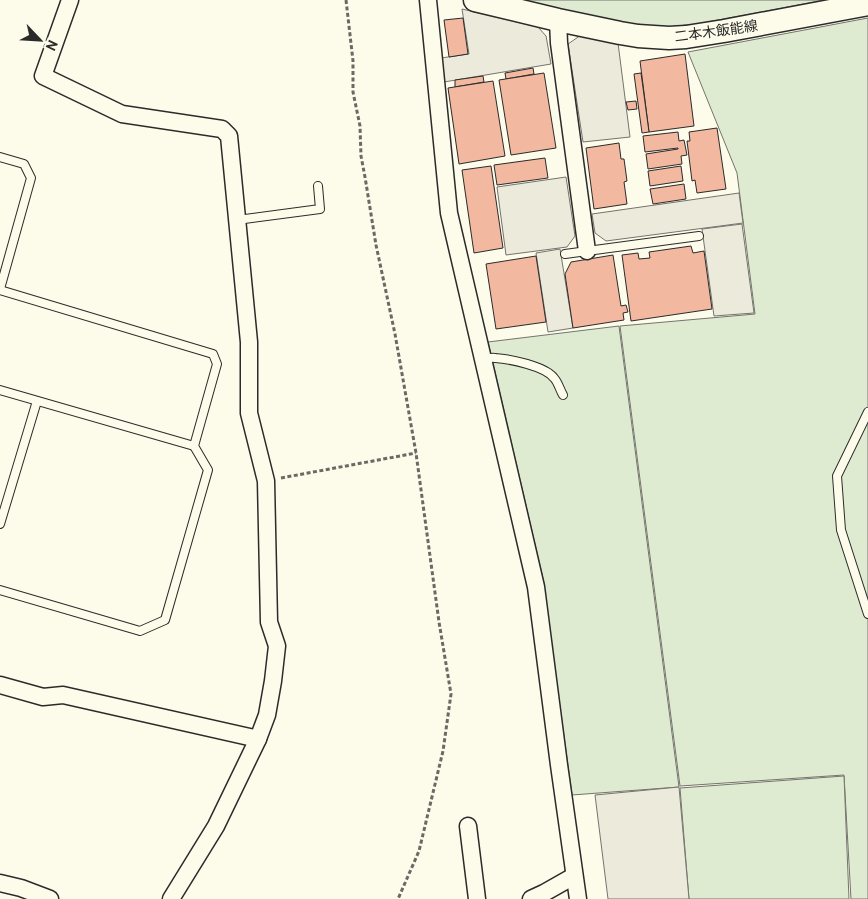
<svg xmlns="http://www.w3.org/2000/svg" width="868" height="899" font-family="Overpass,'Noto Sans JP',sans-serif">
<rect width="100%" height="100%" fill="#fdfbea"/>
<g fill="#deebd1" stroke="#74746e">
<path d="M522 0H825L697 24 657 28 594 18Z"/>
<path d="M868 18V899H851L844 775 680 786 620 326 755 314 737 173 688 52Z"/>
<path d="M619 326 679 787 572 795 551 642 544 583 488 342Z"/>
<path d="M844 776 849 899H689L680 788Z"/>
</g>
<g fill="#eceadb" stroke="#74746e">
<path d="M462 9 538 27 546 36 551 64 444 82 441 58 469 54Z"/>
<path d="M581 35 618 43 630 137 583 142 568 44Z"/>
<path d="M566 177 575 236 567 247 506 255 497 187Z"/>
<path d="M739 193 743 223 606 241 595 233 592 214Z"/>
<path d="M742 224 754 313 714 316 702 229Z"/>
<path d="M560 249 573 328 548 332 536 253Z"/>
<path d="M679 787 689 899H608L595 795Z"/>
</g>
<g fill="#f2b8a0" stroke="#2b2b2b">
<path d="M463 18 468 54 449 57 444 20Z"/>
<path d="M685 54 694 126 649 132 640 61Z"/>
<path d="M533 68 534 74 506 79 505 73Z"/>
<path d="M544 73 556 148 511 155 499 80Z"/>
<path d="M641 73 649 132 642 133 634 74Z"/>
<path d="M483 76 484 82 455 87V80Z"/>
<path d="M493 81 505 156 459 164 448 88Z"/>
<path d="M636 101 637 109 628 110 626 102Z"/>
<path d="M717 128 726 189 697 193 695 180 692 181 687 141H690L689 132Z"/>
<path d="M678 132 679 141 684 140 687 155 681 156 682 164 648 169 646 154 678 149V148L645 152 643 136Z"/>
<path d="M619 143 621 159H624L627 181 624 182 627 204 594 209 586 148Z"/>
<path d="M545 158 548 178 497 185 494 165Z"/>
<path d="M491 166 503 248 474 253 462 170Z"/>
<path d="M681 166 683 181 650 186 648 171Z"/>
<path d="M684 184 686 199 653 204 650 189Z"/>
<path d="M691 246 693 253 704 251 712 309 631 321 622 255 638 253 639 259 650 258 649 252Z"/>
<path d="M613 255 621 306 626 305 628 312 623 313 624 320 573 328 565 274 571 262Z"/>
<path d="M536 256 546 322 496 329 486 264Z"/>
</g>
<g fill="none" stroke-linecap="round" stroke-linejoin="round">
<g stroke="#2b2b2b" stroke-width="10">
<g id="service">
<path d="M0 157 24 164 31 178 0 289"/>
<path d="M237 220 320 209 318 186"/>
<path d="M565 254 699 236"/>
<path d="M0 290 213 354 217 364 194 446 208 470 165 620 140 631 0 590"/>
<path d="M484 360C488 359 491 357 495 358 510 359 545 366 554 378 558 382 560 390 563 395"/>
<path d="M0 390 194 446"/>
<path d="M868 412 837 476 841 530 868 614"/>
<path d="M0 524 37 401"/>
</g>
</g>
<g stroke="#2b2b2b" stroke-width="19">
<g id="minor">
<path d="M70 0 43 76 122 114 222 129 229 136 249 342V413L266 481 269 622 277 646 273 681 267 715 258 739 216 826 171 899"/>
<path d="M428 0 449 213 536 587 559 765 578 899"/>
<path d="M558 20 559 43 587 251"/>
<path d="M0 685 43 697 63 695 258 739"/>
<path d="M468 826 477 899"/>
<path d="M0 883 21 888 50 899"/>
<path d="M531 899 544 893 574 876"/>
</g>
</g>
<g stroke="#2b2b2b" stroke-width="25">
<path id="secondary" d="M475 0 558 20 620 33 638 36 669 38 686 37 724 31 868 4"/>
</g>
<g stroke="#6a6964" stroke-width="3" stroke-dasharray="4 2.5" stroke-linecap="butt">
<path d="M346 0 353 61V92L360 126 361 156 365 177 376 245 395 334 416 453 439 622 451 694 443 751 419 851 398 899"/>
<path d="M281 478 416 453"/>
</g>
<use href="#service" stroke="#fdfbea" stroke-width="8"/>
<use href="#minor" stroke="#fdfbea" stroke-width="16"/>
<use href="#secondary" stroke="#fdfbea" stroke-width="22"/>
</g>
<g text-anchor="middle" stroke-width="4" stroke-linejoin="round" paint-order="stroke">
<g font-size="14" fill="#2b2b2b" stroke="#fdfbea">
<text transform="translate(716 31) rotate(-8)" y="5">二本木飯能線</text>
</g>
</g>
<g transform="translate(40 40) rotate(115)" stroke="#fdfbea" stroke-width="4" paint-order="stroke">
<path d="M0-4L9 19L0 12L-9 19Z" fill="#2b2b2b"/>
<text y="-8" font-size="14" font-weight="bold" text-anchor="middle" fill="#2b2b2b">N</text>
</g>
</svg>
